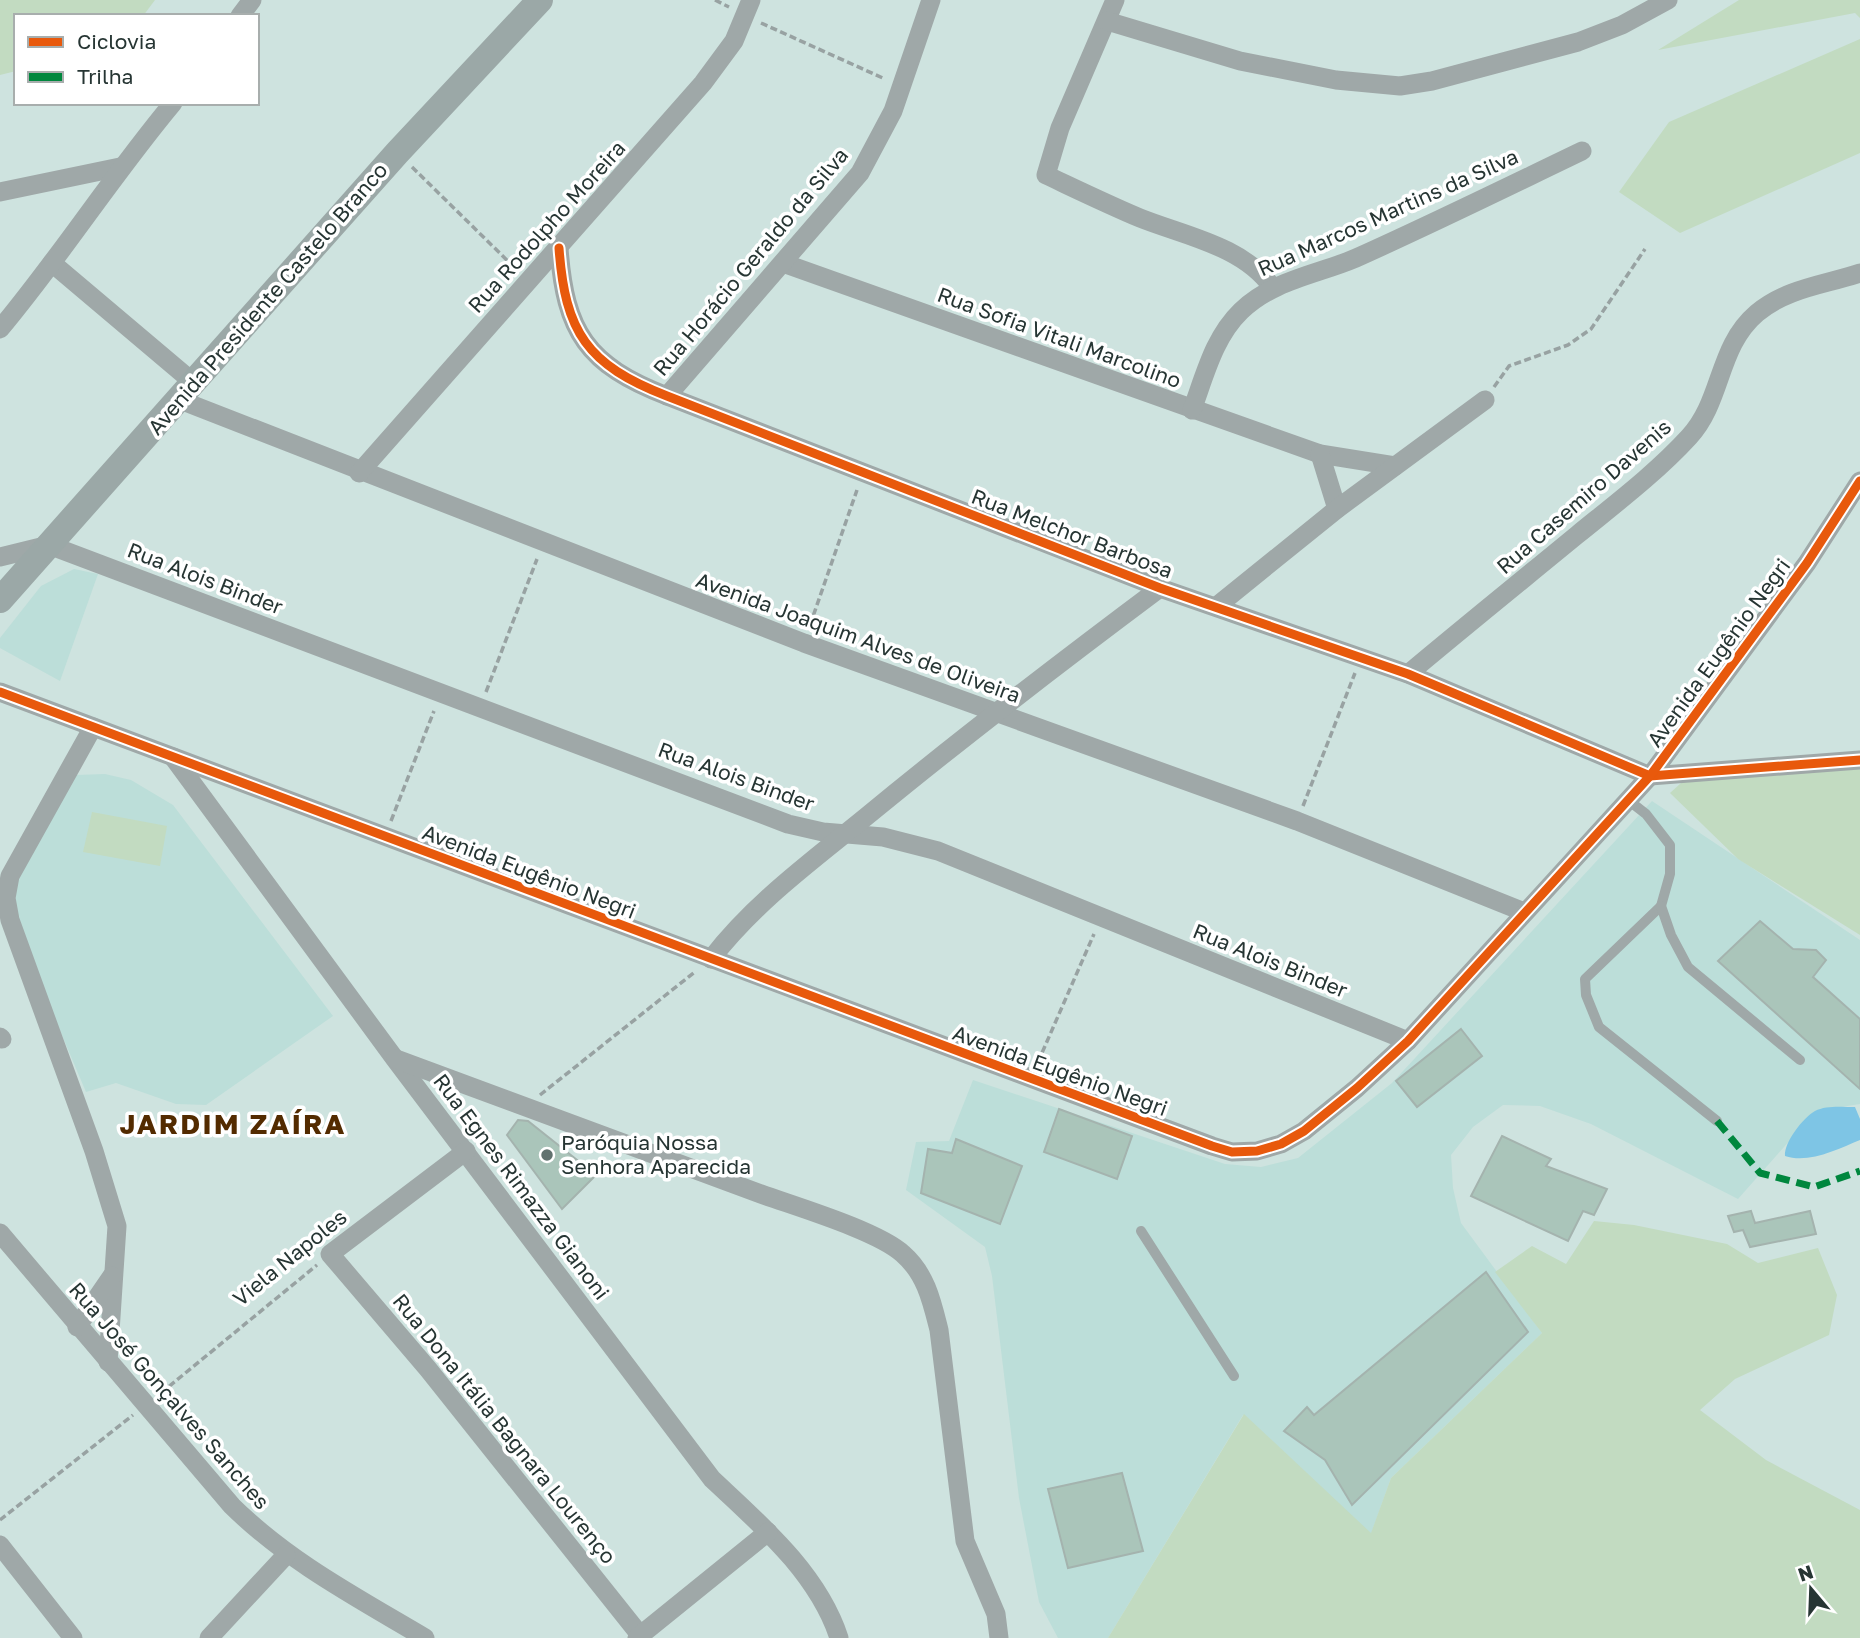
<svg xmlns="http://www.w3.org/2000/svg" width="1860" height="1638" font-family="'Golos Text',sans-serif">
<rect width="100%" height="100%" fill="#cee3df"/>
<g fill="#bcded9">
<path d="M74 569 98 574 60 681 0 648V638L41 586Z"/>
<path d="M105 774 131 780 173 805 333 1016 206 1105 176 1104 116 1083 86 1092 33 967 10 894 76 775Z"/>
<path d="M1652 801 1860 940V1104L1816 1111 1738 1199 1591 1124 1540 1106 1503 1105 1473 1127 1451 1155 1453 1188 1461 1223 1542 1333 1391 1478 1371 1534 1243 1415 1108 1638H1058L1039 1602 1019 1498 992 1276 985 1247 906 1190 916 1142 949 1141 973 1080 1225 1164 1261 1167 1298 1158 1392 1083Z"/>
</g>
<g fill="#c2dbc1">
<path d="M0 0H155L143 16H16V71L0 75Z"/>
<path d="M1739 0H1860V18L1855 13 1658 50Z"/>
<path d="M1860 39V153L1680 233 1619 192 1669 122Z"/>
<path d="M1860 763V935L1738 859 1670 793 1691 774Z"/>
<path d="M92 812 167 826 160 866 83 852Z"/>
<path d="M1594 1221 1634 1225 1727 1244 1758 1263 1818 1248 1837 1295 1829 1335 1735 1379 1700 1410 1766 1460 1860 1510V1638H1108L1244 1414 1371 1533 1391 1478 1542 1333 1495 1272 1532 1246 1566 1264Z"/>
</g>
<path fill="#7ec5e5" d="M1855 1107 1860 1119V1140C1838 1149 1809 1164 1785 1156 1784 1142 1803 1118 1815 1111 1826 1105 1843 1107 1855 1107Z"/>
<g fill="#aac5ba" stroke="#a4b3ae" stroke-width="2">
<path d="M1760 921 1793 949 1816 950 1826 960 1813 977 1860 1019V1089L1718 961Z"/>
<path d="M1461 1029 1482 1056 1417 1107 1396 1081Z"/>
<path d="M1059 1109 1132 1136 1117 1179 1044 1152Z"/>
<path d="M518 1120 528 1121 596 1175 562 1209 507 1135Z"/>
<path d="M1502 1136 1551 1159 1546 1166 1607 1189 1594 1215 1583 1211 1568 1241 1471 1196Z"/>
<path d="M956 1139 1022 1166 1000 1224 921 1193 928 1149 952 1153Z"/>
<path d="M1751 1211 1755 1223 1810 1211 1816 1234 1750 1247 1743 1230 1734 1232 1728 1216Z"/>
<path d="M1486 1272 1528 1332 1352 1505 1325 1460 1284 1431 1307 1407 1314 1415Z"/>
<path d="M1122 1473 1143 1551 1068 1568 1048 1489Z"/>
</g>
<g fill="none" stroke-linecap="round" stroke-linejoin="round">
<g stroke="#98a2a2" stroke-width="3.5" stroke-dasharray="7 3.5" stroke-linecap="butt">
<path d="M715 0 729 7"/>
<path d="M761 23 885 79"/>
<path d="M412 167 516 269"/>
<path d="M1494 387 1509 366 1568 345 1591 329 1645 249"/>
<path d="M810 625 857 490"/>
<path d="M486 692 537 559"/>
<path d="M1303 806 1355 673"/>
<path d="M391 821 434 711"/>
<path d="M1038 1062 1094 934"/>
<path d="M540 1095 696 971"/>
<path d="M161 1393 317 1265"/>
<path d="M0 1520 133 1415"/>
</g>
<g stroke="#9fa8a8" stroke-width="10">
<path d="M1628 800 1646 814 1670 845V874L1661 906 1585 979 1586 995 1599 1027 1717 1121"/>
<path d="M1661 906 1671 935 1688 967 1800 1060"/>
<path d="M1141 1231 1234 1376"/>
</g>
<g stroke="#9fa8a8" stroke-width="19">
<path d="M1115 0 1060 128 1046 175C1078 190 1109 205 1140 218 1185 236 1243 246 1272 287"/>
<path d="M240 16 252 0"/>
<path d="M1107 21 1240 61 1336 80 1400 86 1432 81 1578 42 1622 25 1668 0"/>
<path d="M0 192 120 167"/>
<path d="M559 248C565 332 587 365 667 396L1160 588 1408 674 1650 776 1860 760"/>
<path d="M52 263 194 383"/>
<path d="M783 263 1320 454 1395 466"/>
<path d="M0 329C61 256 112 176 173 103"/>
<path d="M667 396 860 173 893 111 931 0"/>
<path d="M180 400 804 643 1297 821 1524 912"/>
<path d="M1192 410C1205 375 1214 337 1241 311 1273 280 1316 275 1356 258 1432 224 1507 187 1582 151"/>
<path d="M1320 454 1337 509"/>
<path d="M359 473 703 83 734 41 751 0"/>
<path d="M0 557 49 545 788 824 823 832 883 837 938 851 1408 1041"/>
<path d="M1217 606 1337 509 1485 400"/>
<path d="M1408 674C1464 627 1521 581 1577 535 1615 504 1656 473 1689 437 1723 400 1717 347 1757 313 1787 288 1824 285 1860 273"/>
<path d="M0 692 1212 1146 1232 1152 1257 1151 1281 1144 1304 1131 1357 1088 1408 1041 1650 776 1807 563 1860 481"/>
<path d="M93 727 10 876 6 898 10 920 94 1151 117 1226 108 1362"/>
<path d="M173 757 395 1059 712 1479C760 1524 818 1573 839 1638"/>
<path d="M711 959C755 902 812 861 867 816 963 737 1061 662 1160 588"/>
<path d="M0 1037 2 1039"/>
<path d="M396 1059C517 1104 639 1149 761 1194 797 1207 878 1231 903 1254 926 1274 932 1302 939 1330L965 1541 996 1614 999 1638"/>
<path d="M466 1151 330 1254 428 1369 640 1635"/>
<path d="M0 1233 232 1506C289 1562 356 1597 425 1638"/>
<path d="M77 1327 112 1276"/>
<path d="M0 1545 73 1638"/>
<path d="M209 1638 286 1555"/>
<path d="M637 1638 768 1532"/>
</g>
<path stroke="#9ba8a7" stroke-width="26" d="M0 600 397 153 540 0"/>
<path stroke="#00873e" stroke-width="7" stroke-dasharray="14 7" stroke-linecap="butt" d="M1717 1121 1760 1173 1814 1187 1860 1171"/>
<g stroke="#fff" stroke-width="13">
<g id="cycleway">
<path d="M559 248C565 332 587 365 667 396L1160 588 1408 674 1650 776 1860 760"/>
<path d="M0 692 1212 1146 1232 1152 1257 1151 1281 1144 1304 1131 1357 1088 1408 1041 1650 776 1807 563 1860 481"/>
</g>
</g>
<use href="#cycleway" stroke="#e8590c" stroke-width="9"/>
</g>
<circle fill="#61726f" stroke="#fff" stroke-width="2.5" cx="547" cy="1155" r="7"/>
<g text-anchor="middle" stroke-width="7" stroke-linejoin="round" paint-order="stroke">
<g font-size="21" fill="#263533" stroke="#fff">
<text transform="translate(1388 213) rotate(-24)" y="7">Rua Marcos Martins da Silva</text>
<text transform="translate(547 227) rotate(-48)" y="7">Rua Rodolpho Moreira</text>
<text transform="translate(751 262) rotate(-50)" y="7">Rua Horácio Geraldo da Silva</text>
<text transform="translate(268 299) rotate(-49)" y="7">Avenida Presidente Castelo Branco</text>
<text transform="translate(1059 338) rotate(20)" y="7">Rua Sofia Vitali Marcolino</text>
<text transform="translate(1584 497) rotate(-41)" y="7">Rua Casemiro Davenis</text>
<text transform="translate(1072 534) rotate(21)" y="7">Rua Melchor Barbosa</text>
<text transform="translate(205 579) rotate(21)" y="7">Rua Alois Binder</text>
<text transform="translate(858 638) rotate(20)" y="7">Avenida Joaquim Alves de Oliveira</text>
<text transform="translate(1719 653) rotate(-54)" y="7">Avenida Eugênio Negri</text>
<text transform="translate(736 777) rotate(20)" y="7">Rua Alois Binder</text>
<text transform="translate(529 872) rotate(21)" y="7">Avenida Eugênio Negri</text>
<text transform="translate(1270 961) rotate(22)" y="7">Rua Alois Binder</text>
<text transform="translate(1060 1071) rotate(20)" y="7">Avenida Eugênio Negri</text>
<text transform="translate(521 1187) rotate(53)" y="7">Rua Egnes Rimazza Gianoni</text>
<text transform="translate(290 1258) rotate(-39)" y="7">Viela Napoles</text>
<text transform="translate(169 1396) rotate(49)" y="7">Rua José Gonçalves Sanches</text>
<text transform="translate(504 1429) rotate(51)" y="7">Rua Dona Itália Bagnara Lourenço</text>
</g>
<g font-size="21" fill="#263533" stroke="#fff" text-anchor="start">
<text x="561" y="1150">Paróquia Nossa<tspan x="561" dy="24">Senhora Aparecida</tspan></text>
</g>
<g font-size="28" font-weight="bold" letter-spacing="2" fill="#532b00" stroke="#fff">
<text x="233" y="1134">JARDIM ZAÍRA</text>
</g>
</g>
<rect x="14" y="14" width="245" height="91" fill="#ffffff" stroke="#a8aead" stroke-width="2"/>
<rect x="28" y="37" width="35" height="10" fill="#e8590c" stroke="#a8aead" stroke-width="2"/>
<text x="77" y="49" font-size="21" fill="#263533">Ciclovia</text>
<rect x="28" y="72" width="35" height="10" fill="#00873e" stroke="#a8aead" stroke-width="2"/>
<text x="77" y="84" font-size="21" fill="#263533">Trilha</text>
<g transform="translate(1811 1589) rotate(341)" stroke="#ffffff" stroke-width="5" paint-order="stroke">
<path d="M0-5L12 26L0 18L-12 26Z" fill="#263533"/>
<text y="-10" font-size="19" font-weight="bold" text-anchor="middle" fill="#263533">N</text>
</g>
</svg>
